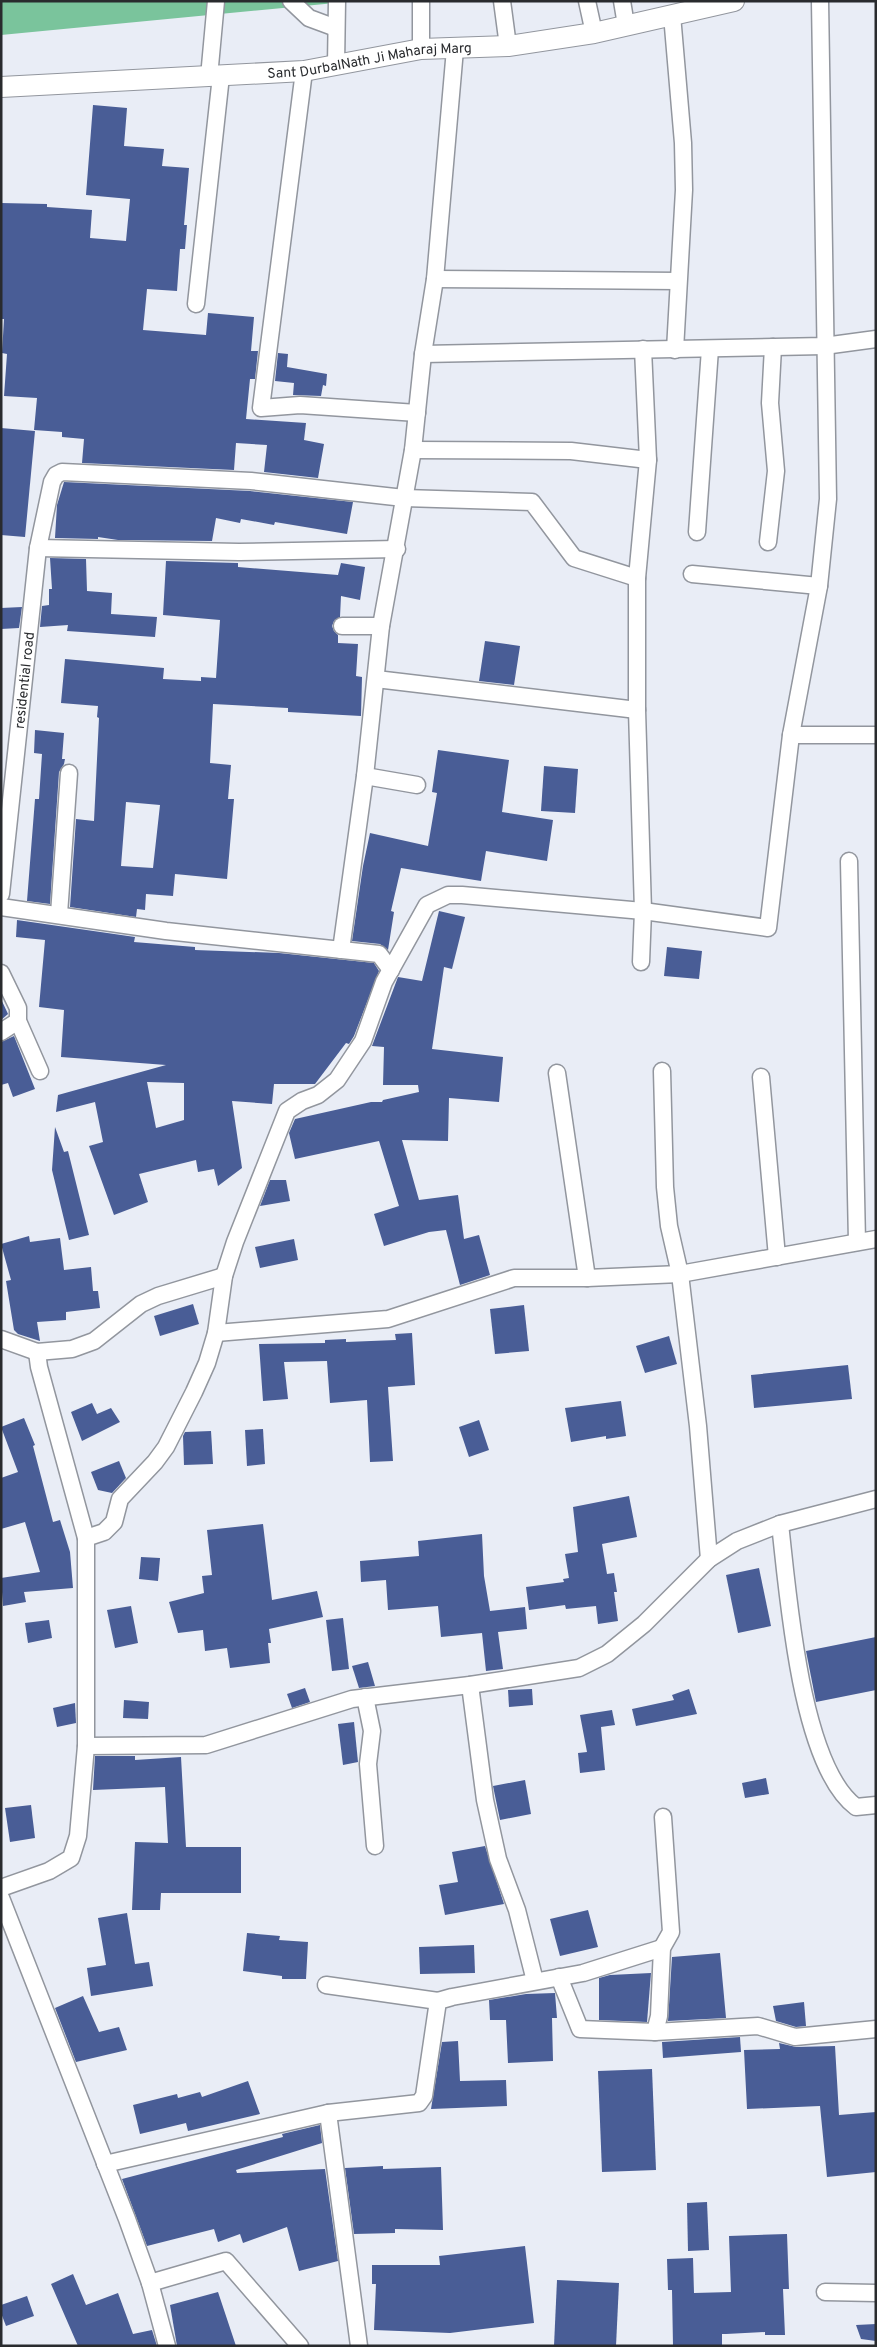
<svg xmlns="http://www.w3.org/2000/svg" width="877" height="2347" font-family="Overpass,sans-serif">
<rect width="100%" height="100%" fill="#e9edf6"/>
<path fill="#7ac49c" d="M1 1H356L1 35Z"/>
<g fill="#495d96" fill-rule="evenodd">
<path d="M93 105 127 108 124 146 164 149 162 166 189 168 184 225H187L185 249H180L177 291 147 289 143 330 206 335 208 313 254 317 251 351H258L255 379H250L246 419 306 423 304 440 324 444 318 478 264 472 267 445 236 443 234 470 82 463 84 439 62 437V432L34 430 37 398 4 396 7 354 2 353 4 319H1V203L47 204V207L92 210 90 238 126 241 130 199 86 195Z"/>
<path d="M278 353 288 354 287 367 327 374 326 386 323 385 321 396 293 395 294 383 275 381Z"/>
<path d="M1 428 35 431 25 537 1 535Z"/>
<path d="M64 482 250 491 353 502 347 534 275 522 274 525 241 519 240 523 216 518 212 541 118 540 98 537V539L55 538 57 505Z"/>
<path d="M50 558 86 559 87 591 112 593 111 614 157 617 155 637 67 631 68 625 40 627 42 606 49 605V589H52Z"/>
<path d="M166 561 238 563V567L338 575 341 563 365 567 360 600 341 596 340 617 334 621 332 626 334 631 338 635V643L358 644 356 676 362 677 361 716 288 712V708L213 704 210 763 231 765 228 799H234L227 879 175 874 173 896 146 894 145 910 137 909 136 917 70 907 76 819 94 821 99 718 97 717 98 706 61 703 65 659 164 668 163 679 201 681V677L216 678 220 620 163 615ZM126 802 160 805 153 868 121 866Z"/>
<path d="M22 607 19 628 1 629V608Z"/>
<path d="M485 641 520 646 514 685 479 681Z"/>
<path d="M35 730 64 733 62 759H65L64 764 59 772 50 904 27 901 35 799H39L42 754 34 753Z"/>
<path d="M438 750 509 760 502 812 553 820 547 861 486 851 481 881 401 868 391 911 394 912 388 950 380 944 352 941 363 866 370 833 428 846 437 793 432 792Z"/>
<path d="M544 766 578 769 575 813 541 811Z"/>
<path d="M439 911 465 917 452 969 444 967 432 1049 503 1057 499 1102 449 1098 448 1141 402 1140 419 1200 458 1195 464 1239 479 1235 490 1275 460 1285 446 1230 429 1232 384 1246 374 1214 399 1206 379 1141 295 1159 289 1133 295 1119 371 1102H382L383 1100 419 1092 418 1085H383L384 1047 372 1046 398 977 422 981Z"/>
<path d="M17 920 135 937 134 942 195 947V950L279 953 374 963 379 971 354 1036 349 1044 346 1043 315 1084H274L272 1104 232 1101 242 1168 218 1186 214 1169 198 1172 196 1160 139 1174 148 1202 114 1215 89 1146 103 1142 95 1102 56 1112 58 1095 166 1065 61 1057 64 1010 39 1007 45 940 16 937ZM147 1082 184 1083V1120L156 1128Z"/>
<path d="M667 947 702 951 699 979 664 976Z"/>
<path d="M1 999 8 1014 1 1020Z"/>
<path d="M14 1036 35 1089 13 1097 8 1083 1 1085V1042Z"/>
<path d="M55 1127 64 1152 68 1151 89 1235 69 1240 52 1170Z"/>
<path d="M270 1180H286L290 1201 260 1206Z"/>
<path d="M29 1236 30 1242 60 1238 64 1270 91 1267 93 1291H98L100 1308 66 1312V1320L37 1322 40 1341 18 1334 14 1330 6 1281 11 1280 1 1244Z"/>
<path d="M294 1239 298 1260 260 1268 255 1247Z"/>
<path d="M193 1304 199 1324 160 1336 154 1316Z"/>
<path d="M524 1305 529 1351 495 1354 490 1309Z"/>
<path d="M412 1333 415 1385 388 1387 393 1461 370 1462 367 1400 330 1403 327 1361 284 1362 288 1399 263 1401 259 1344 325 1343V1340L346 1339V1342L396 1340 395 1334Z"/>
<path d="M669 1336 677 1364 645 1373 636 1346Z"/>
<path d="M848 1365 852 1399 754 1408 751 1375Z"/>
<path d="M621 1401 626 1436 606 1439V1436L571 1442 565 1408Z"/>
<path d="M92 1403 97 1414 111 1408 120 1422 82 1441 71 1412Z"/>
<path d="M24 1418 35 1445 33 1446 53 1522 60 1520 70 1552 73 1588 24 1592 26 1602 3 1606 1 1578 40 1572 25 1522 1 1529V1478L18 1472 1 1427Z"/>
<path d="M479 1420 489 1450 469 1457 459 1427Z"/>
<path d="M263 1429 265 1464 247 1466 245 1430Z"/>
<path d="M211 1431 213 1464 184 1465 183 1436 185 1432Z"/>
<path d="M119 1461 126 1478 112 1493 98 1490 91 1472Z"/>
<path d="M629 1496 637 1537 602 1544 607 1574 614 1573 617 1592H614L618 1621 598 1624 596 1606 566 1609 565 1605 529 1610 526 1587 564 1582 563 1579 569 1578 565 1554 578 1552 573 1507Z"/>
<path d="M263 1524 272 1600 317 1591 323 1617 269 1629 271 1643H268L270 1663 230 1668 227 1648 205 1651 203 1630 178 1633 169 1602 204 1593 202 1576 212 1575 207 1530Z"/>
<path d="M482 1534 484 1576 490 1611 525 1607 527 1629 498 1632 503 1669 486 1671 482 1633 441 1637 438 1606 388 1610 386 1580 361 1582 360 1561 419 1556 418 1541Z"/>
<path d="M141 1557 160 1558 158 1581 139 1579Z"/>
<path d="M759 1568 771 1626 738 1633 726 1575Z"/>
<path d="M131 1606 138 1643 115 1648 107 1610Z"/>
<path d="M343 1618 349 1669 332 1671 326 1620Z"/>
<path d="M49 1620 52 1638 28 1643 25 1623Z"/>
<path d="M876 1637V1690L816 1702 806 1651Z"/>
<path d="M368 1662 375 1686 359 1688 352 1666Z"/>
<path d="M305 1688 310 1702 292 1708 287 1694Z"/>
<path d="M532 1689 533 1705 509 1707 508 1690Z"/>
<path d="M689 1689 697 1714 636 1726 632 1709 674 1700 672 1695Z"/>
<path d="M124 1700 149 1702 148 1719 123 1718Z"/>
<path d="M75 1703 76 1723 57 1727 53 1708Z"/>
<path d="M612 1710 615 1725 601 1727 605 1770 580 1773 578 1753 587 1752 580 1715Z"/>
<path d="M354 1722 358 1762 343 1765 338 1724Z"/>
<path d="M95 1756H135V1760L181 1757 186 1847H241V1893H161L160 1910H132L135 1842 168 1843 165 1787 93 1790Z"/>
<path d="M766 1778 769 1794 745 1798 742 1783Z"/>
<path d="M525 1780 531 1814 500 1820 493 1786Z"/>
<path d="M31 1805 35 1838 10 1842 5 1808Z"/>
<path d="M485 1846 504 1904 445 1915 439 1885 458 1882 452 1852Z"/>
<path d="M588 1910 598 1947 560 1956 550 1919Z"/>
<path d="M127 1913 135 1964 149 1962 153 1986 91 1996 87 1968 106 1965 98 1918Z"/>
<path d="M247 1933 280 1936 279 1940 308 1942 306 1979H282V1976L243 1971Z"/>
<path d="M474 1945 475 1973 420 1974 419 1947Z"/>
<path d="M720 1953 726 2018 668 2021 672 1957Z"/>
<path d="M651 1973 647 2022 599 2020V1978L610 1975Z"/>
<path d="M555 1993 557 2018H552L553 2061 508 2063 506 2020H490L489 2000 526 1994Z"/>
<path d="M83 1996 99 2032 119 2027 127 2050 76 2062 55 2008Z"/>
<path d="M804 2002 806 2026 796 2027 776 2021 773 2006Z"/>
<path d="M740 2037 741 2052 663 2058 662 2042Z"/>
<path d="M458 2041 460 2081 506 2080 507 2106 431 2109 442 2042Z"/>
<path d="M779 2043 796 2047 835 2046 839 2115 876 2112V2172L827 2177 820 2106 747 2109 744 2050 780 2049Z"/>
<path d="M652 2069 656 2170 602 2172 598 2071Z"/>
<path d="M248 2081 260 2114 188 2131 186 2123 140 2134 133 2105 177 2094 178 2098 200 2092 202 2097Z"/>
<path d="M320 2125 322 2143 236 2170 237 2173 325 2169 338 2261 299 2271 287 2227 243 2243 240 2234 218 2242 214 2229 147 2246 122 2179 283 2137 282 2134Z"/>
<path d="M383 2166V2169L441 2167 443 2230 395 2229V2233L354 2234 345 2168Z"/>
<path d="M707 2202 709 2250 688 2251 687 2203Z"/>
<path d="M787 2234 789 2289H783L785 2335H765V2332L726 2334H722V2346H673L672 2290H668L667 2259 693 2258 694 2293 731 2292 729 2236Z"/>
<path d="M525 2246 534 2323 450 2333 374 2330 376 2284H372V2265H440L439 2256Z"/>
<path d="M73 2274 86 2305 118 2293 133 2334 152 2330 157 2346H78L51 2284Z"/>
<path d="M557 2280 619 2283 616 2346H554Z"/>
<path d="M218 2292 236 2346H177L170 2305Z"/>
<path d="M27 2296 34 2316 6 2326 1 2313V2305Z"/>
<path d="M876 2324V2341L861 2339 856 2325Z"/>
</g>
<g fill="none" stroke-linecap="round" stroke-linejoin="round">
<g stroke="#92969e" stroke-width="19">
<g id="minor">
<path d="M291 1 309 18 336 28"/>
<path d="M421 1V49"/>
<path d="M502 1 508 46"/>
<path d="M587 1 594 33"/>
<path d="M622 1 626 25"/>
<path d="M672 15 683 143 684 190 675 350"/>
<path d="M336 65 337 1"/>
<path d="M304 71 261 408 300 405 417 413"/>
<path d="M209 77 216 1"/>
<path d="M435 279 678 281"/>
<path d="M196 304 221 76"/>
<path d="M423 354 824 346 876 339"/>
<path d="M413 450 571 451 648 460"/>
<path d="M697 532 710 349"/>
<path d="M768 542 776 471 770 403 773 347"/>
<path d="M38 548 239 552 397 549"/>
<path d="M692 574 819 586"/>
<path d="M342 626H381"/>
<path d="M376 679 637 710"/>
<path d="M791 735H876"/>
<path d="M365 776 417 785"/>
<path d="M849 861 857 1242"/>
<path id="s1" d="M1 894 38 548 52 482 56 475 62 472 251 481 404 498 532 502 574 558 637 578"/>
<path d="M1 907 166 931 379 954 391 970"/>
<path d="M59 914 69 773"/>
<path d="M341 950 365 776 381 626 413 450 423 354 435 279 455 49"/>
<path d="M641 962 643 911 637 710V578L648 460 643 349"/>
<path d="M1 973 18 1008V1021L40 1071"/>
<path d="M1 1032 18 1021"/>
<path d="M662 1071 665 1187 669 1226 680 1274 698 1426 709 1559"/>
<path d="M557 1073 587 1278"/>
<path d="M761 1077 777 1257"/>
<path d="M216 1333 388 1319 514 1278H587L680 1274 876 1239"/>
<path d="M1 1339 37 1352 72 1349 94 1341 141 1304 158 1296 224 1276"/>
<path d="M37 1352 39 1367 86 1538"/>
<path d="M780 1524C788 1593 800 1765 856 1807L876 1805"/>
<path d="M470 1685 485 1800 498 1859 517 1910 535 1981"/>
<path d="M365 1697 372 1731 368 1764 375 1846"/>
<path d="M86 1746 206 1745 352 1699 470 1685 579 1668 607 1654 644 1624 709 1559 737 1541 780 1524 876 1499"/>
<path d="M1 1888 49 1871 71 1858 78 1836 86 1746V1538L104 1532 114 1522 120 1499 155 1462 166 1447 194 1392 207 1363 216 1333 224 1276 235 1242 287 1111 302 1101 318 1095 337 1080 363 1041 384 982 427 905 448 895H462L643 911 768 928 791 735 819 586 828 499 820 1"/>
<path d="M1 1898 127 2219 150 2283 167 2346"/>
<path d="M559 1977 580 2029 655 2032 758 2026 795 2037 876 2029"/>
<path d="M326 1985 438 2001"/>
<path d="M655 2032 659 2016 662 1948 671 1932 663 1817"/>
<path d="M328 2113 359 2346"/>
<path d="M105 2164 328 2113 419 2103 424 2096 438 2001 452 1997 583 1973 662 1948"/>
<path d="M150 2283 226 2261 300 2346"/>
<path d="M825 2292 876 2293"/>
</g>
</g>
<g stroke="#92969e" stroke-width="22">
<g id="tertiary">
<path id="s2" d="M1 87 304 71 421 49 508 46 594 33 734 1"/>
</g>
</g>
<use href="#minor" stroke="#fff" stroke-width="16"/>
<use href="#tertiary" stroke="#fff" stroke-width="20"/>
</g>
<g text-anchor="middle" stroke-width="5" stroke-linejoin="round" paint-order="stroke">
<g font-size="14" fill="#292b2e" stroke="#e9edf6">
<text dy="5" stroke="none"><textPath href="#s2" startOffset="370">Sant DurbalNath Ji Maharaj Marg</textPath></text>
<text dy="5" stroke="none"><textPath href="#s1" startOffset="215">residential road</textPath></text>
</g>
</g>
<rect width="877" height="2347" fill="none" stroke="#292b2e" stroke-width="5"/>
</svg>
